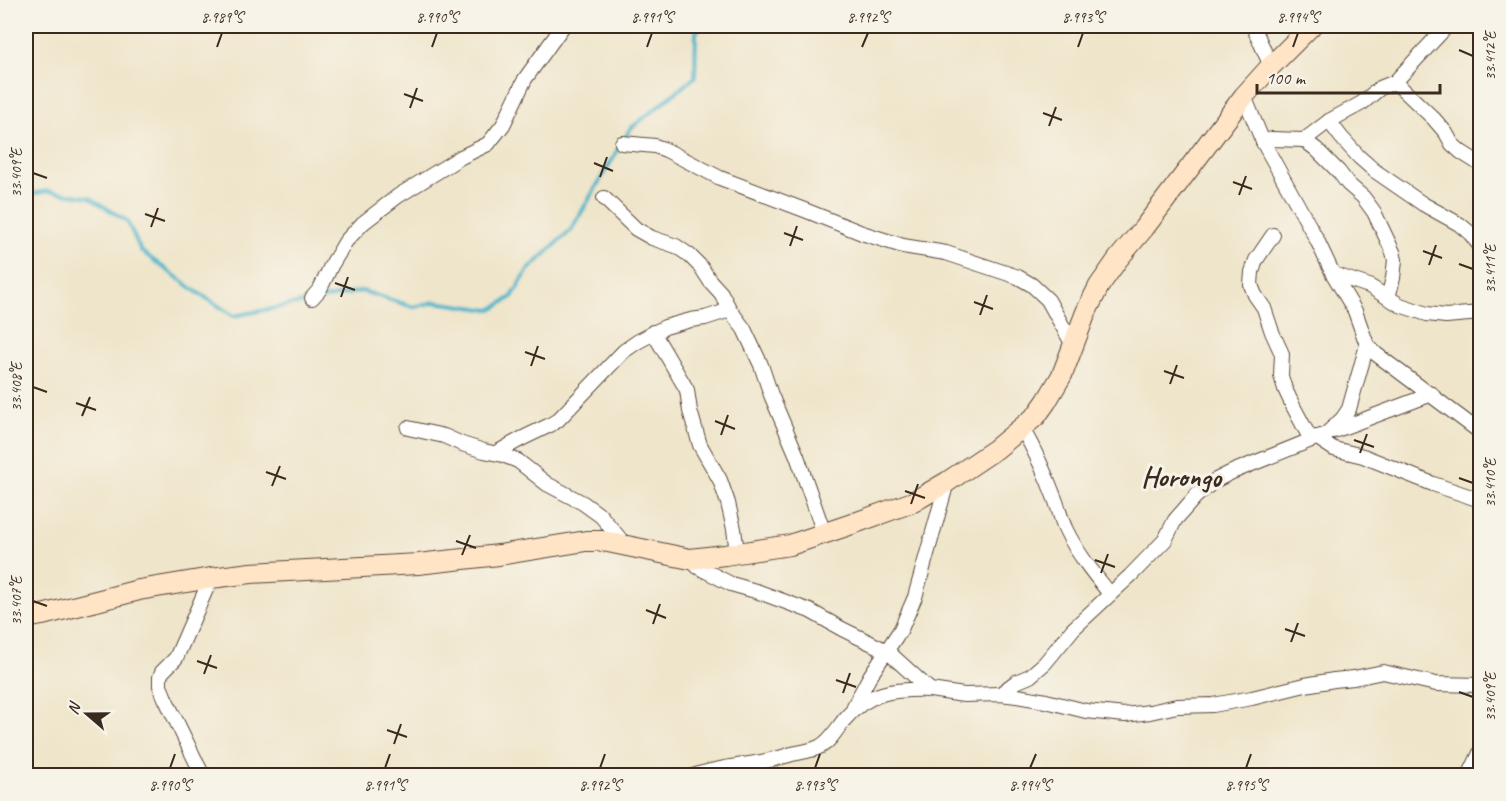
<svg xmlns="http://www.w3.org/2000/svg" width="1506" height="801" font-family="Caveat,sans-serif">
<rect width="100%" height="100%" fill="#f7f3e8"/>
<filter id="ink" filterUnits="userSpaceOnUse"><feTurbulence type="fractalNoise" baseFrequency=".0167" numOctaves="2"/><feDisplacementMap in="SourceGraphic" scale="12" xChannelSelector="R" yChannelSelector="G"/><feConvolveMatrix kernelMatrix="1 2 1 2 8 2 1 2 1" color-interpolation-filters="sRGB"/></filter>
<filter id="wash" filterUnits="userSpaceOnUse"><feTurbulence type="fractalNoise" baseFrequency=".008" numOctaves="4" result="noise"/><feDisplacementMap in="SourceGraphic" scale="24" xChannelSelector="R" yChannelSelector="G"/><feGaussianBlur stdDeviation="1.35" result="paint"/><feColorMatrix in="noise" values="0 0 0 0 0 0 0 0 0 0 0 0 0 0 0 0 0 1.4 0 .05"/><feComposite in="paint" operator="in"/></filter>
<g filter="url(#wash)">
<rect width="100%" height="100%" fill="#efe5ca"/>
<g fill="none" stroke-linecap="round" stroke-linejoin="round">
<g stroke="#4bb4ca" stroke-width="4">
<path d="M624 140 630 129 695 77 696 32 702 26"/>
<path d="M26 195 48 191 89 197 127 221 141 251 197 292 234 316 362 291 414 307 435 302 491 310 512 297 528 270 571 230 620 146"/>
</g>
</g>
</g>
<g filter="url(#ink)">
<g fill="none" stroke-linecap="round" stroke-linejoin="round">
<g stroke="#564638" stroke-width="16">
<g id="street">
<path d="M1253 26 1271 66"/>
<path d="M1395 82 1434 119 1446 133 1452 144 1461 152 1480 164"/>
<path d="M1244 96 1263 142 1317 240 1333 274 1355 311 1367 345 1376 354 1480 432"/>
<path d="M1329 121 1341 137 1359 157 1375 171 1423 204 1459 224 1470 233 1480 246"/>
<path d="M1304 140 1316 149 1339 172 1348 184 1363 197 1374 212 1393 252 1395 260 1393 278 1388 298"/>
<path d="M1263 142 1272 139 1304 140 1329 121 1362 103 1380 88 1395 82 1447 26"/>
<path d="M622 143 655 146 666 150 720 178 807 211 862 233 903 246 946 253 1018 277 1032 285 1048 300 1073 345"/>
<path d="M604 198 636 229 652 238 676 246 689 255 701 267 710 281 721 293 730 310 744 329 761 365 771 395 797 456 824 533"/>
<path d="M1273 235 1256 260 1252 272 1251 285 1255 295 1264 308 1272 332 1282 354 1281 376 1285 389 1293 406 1311 440"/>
<path d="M1333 274 1369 286 1400 305 1427 314 1446 316 1480 313"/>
<path d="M312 298 320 289 331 266 346 241 363 223 398 196 461 157 488 144 503 125 525 79 563 26"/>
<path d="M653 332 687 390 690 411 700 445 720 480 728 503 734 529 737 553"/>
<path d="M408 428 444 436 462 444 484 451 503 455 518 461 547 484 583 503 601 516 626 546"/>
<path d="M1022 428C1035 451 1046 475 1055 499 1059 509 1061 520 1066 530 1077 553 1094 574 1110 594"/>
<path d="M1334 431 1432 394"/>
<path d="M1316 437 1334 449 1363 456 1433 484 1480 500"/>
<path d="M496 453 521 439 550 425 558 420 624 351 637 342 665 327 691 320 705 318 730 310"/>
<path d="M690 559 698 567 731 584 759 592 810 611 842 629 887 651 930 690 964 695 1000 694 1017 696 1046 701 1086 711 1125 715 1150 712 1177 706 1213 705 1252 698 1305 685 1334 680 1354 678 1383 672 1436 684 1480 685"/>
<path d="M1000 694 1016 682 1030 676 1045 663 1073 629 1131 575 1165 540 1175 520 1196 496 1214 481 1232 472 1326 434 1343 418 1349 409 1367 345"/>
<path d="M854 706 870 676 901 629 915 597 947 482"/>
<path d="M203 776 165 698 160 686V677L162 672 176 658 211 578"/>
<path d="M693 776C718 767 744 766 770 760 777 759 785 756 792 754 801 752 811 751 819 747 830 742 836 730 844 720 868 691 894 689 930 690"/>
<path d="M1469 776 1480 753"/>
</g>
</g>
<g stroke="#564638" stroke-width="22">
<path id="secondary" d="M26 618 42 615 139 590 211 578 251 573 418 564 499 555 586 541H603L690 559 725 555 790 545 852 524 913 502 947 482 996 449 1036 416 1046 402 1062 375 1086 312 1099 286 1118 259 1144 228 1244 96 1271 66 1311 26"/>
</g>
<use href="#street" stroke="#fff" stroke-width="14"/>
<use href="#secondary" stroke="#ffe4c6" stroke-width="20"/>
</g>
</g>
<path fill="none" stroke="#3b2a1e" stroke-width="2" d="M217 47 222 33M432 47 437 33M647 47 652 33M862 47 868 33M1078 47 1083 33M1293 47 1298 33M1459 50 1473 56M404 94 423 101M410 108 417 88M1043 113 1062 120M1049 126 1056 107M594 163 613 171M33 173 47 178M600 177 607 157M1233 182 1252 189M1239 195 1246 176M145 214 165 221M151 227 158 208M784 233 803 240M790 246 797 226M1423 251 1442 258M1459 264 1473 269M1429 265 1436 245M335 283 355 290M341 297 348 277M974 302 993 309M980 315 987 295M525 352 545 359M531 366 538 346M1164 371 1184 378M1170 384 1177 365M33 387 47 392M76 403 96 410M82 416 90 397M715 421 735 429M721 435 728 415M1354 440 1374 447M1360 453 1367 434M266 472 286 479M1459 478 1473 483M272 486 280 466M905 491 925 498M911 504 918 484M456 541 476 548M462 555 470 535M1095 560 1115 567M1101 573 1108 554M33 601 47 606M646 610 666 618M653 624 660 604M1285 629 1305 636M1291 642 1298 623M197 661 217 668M204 674 211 655M836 680 856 687M1459 692 1473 697M843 693 850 673M387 730 407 737M394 744 401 724M170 768 175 754M385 768 390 754M600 768 605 754M815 768 820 754M1030 768 1036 754M1246 768 1251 754"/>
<g text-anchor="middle" stroke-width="6" stroke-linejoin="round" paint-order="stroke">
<g font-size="28" font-weight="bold" fill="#3b2a1e" stroke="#f7f3e8">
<text x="1181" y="486">Horongo</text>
</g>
</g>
<rect width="1506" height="801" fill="none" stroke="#f7f3e8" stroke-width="66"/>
<g transform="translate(87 714) rotate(290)" stroke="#f7f3e8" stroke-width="4.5" paint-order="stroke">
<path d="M0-4.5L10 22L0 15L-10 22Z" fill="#3b2a1e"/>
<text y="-9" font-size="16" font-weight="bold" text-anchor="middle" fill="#3b2a1e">N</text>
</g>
<path d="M1257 84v9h183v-9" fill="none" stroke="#3b2a1e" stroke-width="3"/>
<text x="1266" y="84" font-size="18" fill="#3b2a1e" stroke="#f7f3e8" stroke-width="4.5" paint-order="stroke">100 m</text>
<rect x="33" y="33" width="1440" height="735" fill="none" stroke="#3b2a1e" stroke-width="2"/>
<g font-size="15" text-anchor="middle" fill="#3b2a1e">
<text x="222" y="22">8.989°S</text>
<text x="437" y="22">8.990°S</text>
<text x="652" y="22">8.991°S</text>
<text x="868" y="22">8.992°S</text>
<text x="1083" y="22">8.993°S</text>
<text x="1298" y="22">8.994°S</text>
<text transform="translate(1490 56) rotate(-90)" y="5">33.412°E</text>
<text transform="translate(16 173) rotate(-90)" y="5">33.409°E</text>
<text transform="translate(1490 269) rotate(-90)" y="5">33.411°E</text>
<text transform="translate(16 387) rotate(-90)" y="5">33.408°E</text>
<text transform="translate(1490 483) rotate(-90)" y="5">33.410°E</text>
<text transform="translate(16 601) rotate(-90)" y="5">33.407°E</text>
<text transform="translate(1490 697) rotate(-90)" y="5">33.409°E</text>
<text x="170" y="790">8.990°S</text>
<text x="385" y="790">8.991°S</text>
<text x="600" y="790">8.992°S</text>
<text x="815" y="790">8.993°S</text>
<text x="1030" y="790">8.994°S</text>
<text x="1246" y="790">8.995°S</text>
</g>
</svg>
